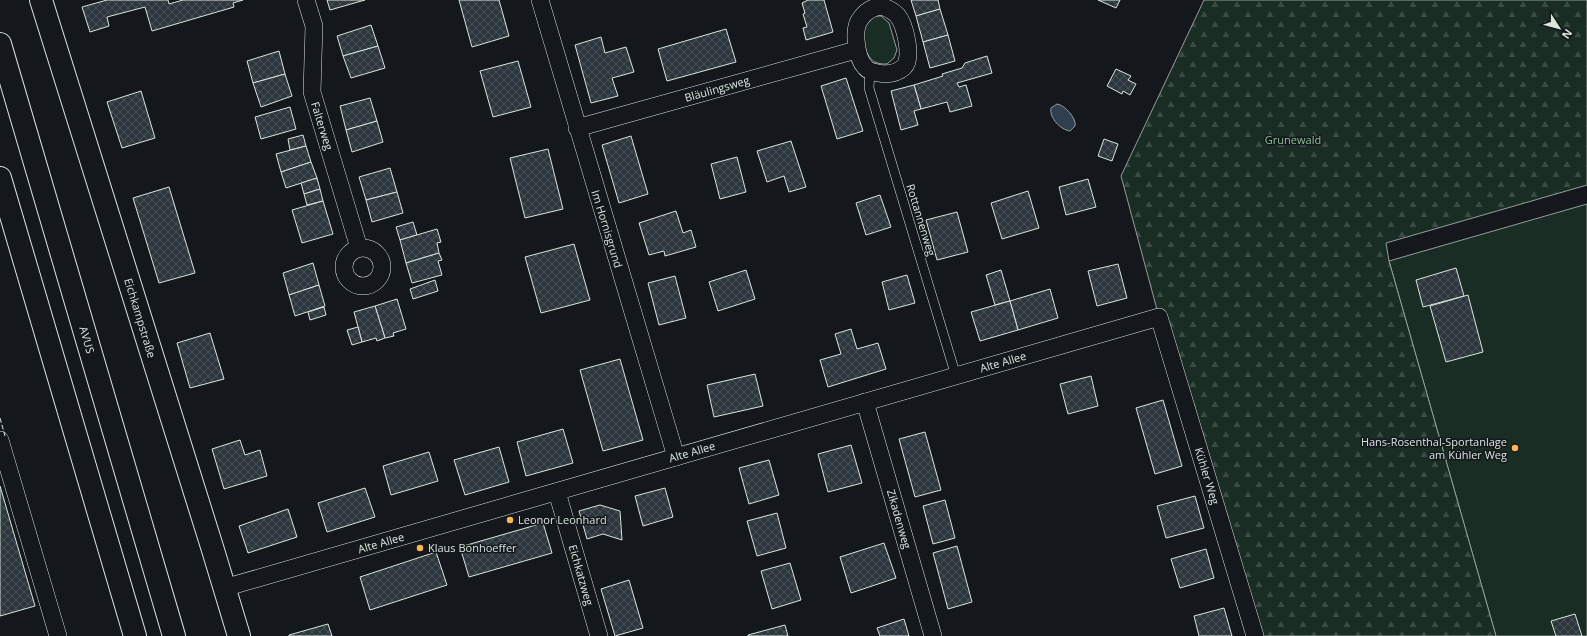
<svg xmlns="http://www.w3.org/2000/svg" width="1587" height="636" font-family="'Open Sans',sans-serif">
<defs>
<pattern id="forest-firs" width="22" height="20" patternUnits="userSpaceOnUse"><rect width="22" height="20" fill="#1a2d24"/><path d="M5 1l3.5 6h-7zM16 11l3.5 6h-7z" fill="#3b4b43"/></pattern>
<pattern id="building-cross-hatch" width="8" height="8" patternUnits="userSpaceOnUse"><rect width="8" height="8" fill="#2c363c"/><path d="M0 0l8 8M0 8l8-8" fill="none" stroke="#4a5358"/></pattern>
</defs>
<rect width="100%" height="100%" fill="#14181c"/>
<g fill="#1a2d24" stroke="#939e99">
<path d="M872 16H881L889 23 897 50 894 58 887 64C866 65 866 49 861 32Z"/>
<path d="M1587 204V636H1496L1389 261Z"/>
</g>
<path fill="url(#forest-firs)" stroke="#939e99" d="M1204 0H1587V185L1386 243 1389 261 1496 636H1257L1159 317 1121 176Z"/>
<path fill="#2f3f4d" stroke="#939e99" d="M1057 104C1065 105 1077 119 1075 126L1070 131C1061 130 1049 118 1051 108Z"/>
<g fill="url(#building-cross-hatch)" stroke="#d8e6dc">
<path d="M107 0H168L169 4 183 0H243L233 3 234 7 152 31 145 7 107 17 109 26 90 32 82 7Z"/>
<path d="M327 0H365L330 10Z"/>
<path d="M459 0H499L509 36 472 47Z"/>
<path d="M808 0H824L833 32 806 40 803 28 807 27 803 14 805 13 802 3Z"/>
<path d="M911 0H938L940 9 916 16Z"/>
<path d="M1098 0H1120L1116 8Z"/>
<path d="M940 9 948 35 923 42 916 16Z"/>
<path d="M371 25 378 46 343 56 337 36Z"/>
<path d="M726 29 736 62 667 81 658 49Z"/>
<path d="M948 35 955 61 930 68 923 42Z"/>
<path d="M601 37 605 53 626 47 634 72 612 78 618 96 591 103 575 45Z"/>
<path d="M378 46 385 68 351 78 343 56Z"/>
<path d="M279 51 285 74 253 83 247 61Z"/>
<path d="M987 56 992 73 957 83 959 87 966 85 972 106 950 112 947 102 921 109 914 85 943 76 942 74 962 68 965 63Z"/>
<path d="M518 61 531 107 493 117 480 71Z"/>
<path d="M1116 69 1131 76 1128 80 1136 84 1130 95 1123 91 1122 94 1107 86Z"/>
<path d="M285 74 292 96 261 107 253 83Z"/>
<path d="M846 78 863 131 837 139 821 86Z"/>
<path d="M914 85 921 109 914 111 918 125 901 130 891 91Z"/>
<path d="M141 91 155 138 122 148 107 102Z"/>
<path d="M370 98 377 121 346 130 340 106Z"/>
<path d="M290 107 296 129 261 139 255 117Z"/>
<path d="M377 121 383 142 352 152 346 130Z"/>
<path d="M303 135 306 146 290 150 288 139Z"/>
<path d="M631 136 648 194 619 203 602 145Z"/>
<path d="M1104 139 1118 144 1112 161 1098 156Z"/>
<path d="M791 141 806 187 789 192 784 176 767 182 757 151Z"/>
<path d="M306 146 311 162 281 172 276 154Z"/>
<path d="M548 149 563 209 525 218 510 158Z"/>
<path d="M737 157 746 192 720 199 711 164Z"/>
<path d="M311 162 317 178 286 188 281 172Z"/>
<path d="M390 168 397 192 366 200 359 177Z"/>
<path d="M317 178 320 189 304 194 301 183Z"/>
<path d="M1088 179 1096 207 1066 215 1059 187Z"/>
<path d="M169 187 195 273 159 283 133 198Z"/>
<path d="M320 189 323 201 307 205 304 194Z"/>
<path d="M1028 191 1039 228 1002 239 991 203Z"/>
<path d="M397 192 403 213 372 222 366 200Z"/>
<path d="M880 195 891 227 866 235 856 203Z"/>
<path d="M323 201 333 234 302 243 292 210Z"/>
<path d="M676 211 683 233 691 230 696 247 665 256 664 251 649 255 639 223Z"/>
<path d="M957 212 968 252 937 260 926 220Z"/>
<path d="M413 222 417 235 400 240 396 227Z"/>
<path d="M437 229 441 242 437 243 439 253 406 263 400 240Z"/>
<path d="M574 244 590 300 541 313 525 257Z"/>
<path d="M439 253 442 260 438 261 442 275 412 283 406 263Z"/>
<path d="M313 263 319 285 289 295 283 273Z"/>
<path d="M1118 264 1127 298 1097 306 1088 271Z"/>
<path d="M1456 268 1464 296 1423 307 1416 280Z"/>
<path d="M746 270 755 299 718 311 709 282Z"/>
<path d="M1001 270 1010 301 995 305 986 275Z"/>
<path d="M907 275 915 303 889 310 882 282Z"/>
<path d="M675 276 686 318 659 325 648 283Z"/>
<path d="M435 280 438 291 413 299 410 289Z"/>
<path d="M319 285 325 306 295 316 289 295Z"/>
<path d="M1050 289 1058 318 1018 330 1010 301Z"/>
<path d="M1468 295 1483 352 1446 362 1430 306Z"/>
<path d="M397 299 406 329 393 333 394 336 385 338 375 306Z"/>
<path d="M1010 301 1018 330 980 341 971 312Z"/>
<path d="M375 306 385 338 377 341 376 338 362 342 354 312Z"/>
<path d="M324 307 326 315 310 320 308 312Z"/>
<path d="M358 327 362 342 352 345 347 330Z"/>
<path d="M851 329 857 349 878 343 886 369 828 387 820 360 841 354 835 334Z"/>
<path d="M210 333 224 379 190 388 177 343Z"/>
<path d="M620 359 643 440 603 451 580 370Z"/>
<path d="M755 374 763 406 714 417 707 385Z"/>
<path d="M1091 376 1098 406 1068 414 1060 384Z"/>
<path d="M1163 400 1182 466 1155 474 1136 408Z"/>
<path d="M563 429 573 463 526 476 517 442Z"/>
<path d="M925 432 941 490 915 497 899 439Z"/>
<path d="M240 440 245 455 260 450 267 476 224 489 212 449Z"/>
<path d="M851 445 862 483 828 492 818 454Z"/>
<path d="M499 447 509 482 465 495 454 460Z"/>
<path d="M429 452 438 481 391 495 383 466Z"/>
<path d="M769 460 779 495 749 504 739 468Z"/>
<path d="M0 486 35 606 0 616Z"/>
<path d="M365 488 375 517 327 532 318 503Z"/>
<path d="M665 488 673 517 643 526 635 496Z"/>
<path d="M1195 496 1204 528 1166 538 1157 506Z"/>
<path d="M945 500 955 538 933 544 923 506Z"/>
<path d="M600 505 620 511 622 540 603 534 587 539 579 511Z"/>
<path d="M288 509 297 537 248 553 239 526Z"/>
<path d="M777 513 786 548 757 556 747 521Z"/>
<path d="M543 523 552 553 469 577 460 547Z"/>
<path d="M884 543 896 578 851 593 840 557Z"/>
<path d="M957 546 972 602 948 609 933 553Z"/>
<path d="M1206 549 1214 578 1180 588 1171 559Z"/>
<path d="M436 552 447 585 370 610 360 577Z"/>
<path d="M790 563 801 600 772 609 761 571Z"/>
<path d="M629 580 643 628 615 636 601 589Z"/>
<path d="M1224 608 1232 636H1199L1194 616Z"/>
<path d="M1575 614 1582 636H1556L1551 621Z"/>
<path d="M904 619 909 636H880L877 628Z"/>
<path d="M328 624 332 636H289V635Z"/>
<path d="M785 625 788 636H748V635Z"/>
</g>
<g fill="none" stroke-linecap="round" stroke-linejoin="round">
<g stroke="#d8e6dc" stroke-width="10">
<path id="service" d="M870 71 869 88 956 376"/>
</g>
<g stroke="#d8e6dc" stroke-width="18">
<g id="minor">
<path d="M306 0 314 26 312 92 359 248"/>
<path d="M540 0 676 457"/>
<path d="M881 6C887 8 893 11 897 15 905 24 913 58 904 67 896 74 888 75 878 73 873 72 868 71 865 67 856 57 852 28 861 18 866 11 873 7 881 6Z"/>
<path d="M577 128 856 50"/>
<circle cx="363" cy="267" r="19"/>
<path d="M865 402 933 636"/>
<path d="M0 440 58 636"/>
<path d="M557 492 599 636"/>
<path d="M224 588 1159 317 1255 636"/>
</g>
</g>
<g stroke="#d8e6dc" stroke-width="24">
<path id="tertiary" d="M41 0 213 550 239 636"/>
</g>
<g stroke="#d8e6dc" stroke-width="24">
<g id="motorway">
<path d="M0 44 174 636"/>
<path d="M0 178 135 636"/>
</g>
</g>
<use href="#service" stroke="#14181c" stroke-width="9"/>
<use href="#minor" stroke="#14181c" stroke-width="17"/>
<use href="#tertiary" stroke="#14181c" stroke-width="22"/>
<use href="#motorway" stroke="#14181c" stroke-width="22"/>
<path stroke="#d8e6dc" stroke-width="1" stroke-dasharray="5 2" stroke-linecap="butt" d="M0 418 5 436"/>
</g>
<g fill="#ffb74d" stroke="#14181c" stroke-width="1.5">
<circle cx="1515" cy="448" r="4"/>
<circle cx="510" cy="520" r="4"/>
<circle cx="420" cy="548" r="4"/>
</g>
<g text-anchor="middle" stroke-width="3" stroke-linejoin="round" paint-order="stroke">
<g font-size="11" fill="#d8e6dc" stroke="#14181c">
<text transform="translate(717 89) rotate(-16)" y="4">Bläulingsweg</text>
<text transform="translate(322 126) rotate(73)" y="4">Falterweg</text>
<text transform="translate(921 220) rotate(73)" y="4">Rottannenweg</text>
<text transform="translate(607 229) rotate(73)" y="4">Im Hornisgrund</text>
<text transform="translate(140 318) rotate(73)" y="4">Eichkampstraße</text>
<text transform="translate(87 340) rotate(74)" y="4">AVUS</text>
<text transform="translate(1003 362) rotate(-16)" y="4">Alte Allee</text>
<text transform="translate(692 452) rotate(-16)" y="4">Alte Allee</text>
<text transform="translate(1207 476) rotate(73)" y="4">Kühler Weg</text>
<text transform="translate(899 519) rotate(74)" y="4">Zikadenweg</text>
<text transform="translate(381 543) rotate(-16)" y="4">Alte Allee</text>
<text transform="translate(581 575) rotate(74)" y="4">Eichkatzweg</text>
</g>
<g font-size="11" fill="#8ac095" stroke="#14181c">
<text x="1293" y="144">Grunewald</text>
</g>
<g font-size="11" fill="#d8e6dc" stroke="#14181c" text-anchor="start">
<text x="1507" y="446" text-anchor="end">Hans-Rosenthal-Sportanlage<tspan x="1507" dy="13">am Kühler Weg</tspan></text>
<text x="518" y="524">Leonor Leonhard</text>
<text x="428" y="552">Klaus Bonhoeffer</text>
</g>
</g>
<g transform="translate(1559 28) rotate(126)" stroke="#14181c" stroke-width="3" paint-order="stroke">
<path d="M0-3L7 15L0 10L-7 15Z" fill="#d8e6dc"/>
<text y="-6" font-size="11" font-weight="bold" text-anchor="middle" fill="#d8e6dc">N</text>
</g>
</svg>
